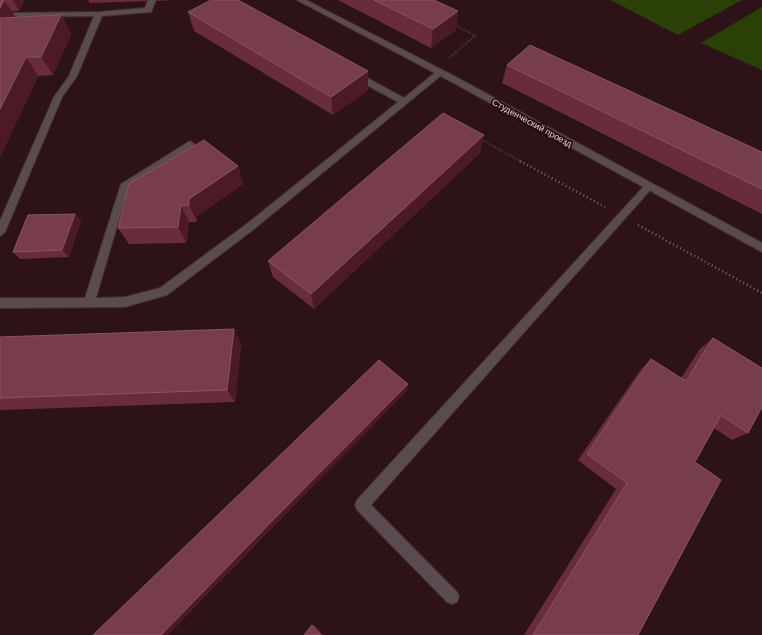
<svg xmlns="http://www.w3.org/2000/svg" width="762" height="635" font-family="Arial,sans-serif">
<rect width="100%" height="100%" fill="#2d1318"/>
<g fill="#2a4007">
<path d="M610 0H742L678 35Z"/>
<path d="M762 7V70L701 43Z"/>
</g>
<g fill="none" stroke-linecap="round" stroke-linejoin="round">
<g stroke="#472e32" stroke-width="2">
<g id="service">
<path d="M148 0H156L151 12 102 16 77 76 62 97 5 232 0 236V221L54 97 69 76 94 16 0 17V13L99 12 145 8Z"/>
<path d="M437 71H440L444 73 254 229 167 295 125 307 0 308V298H85L121 184 190 141 194 144 193 146 128 188 96 298 125 297 160 288 248 223 398 102 352 77V73H358L404 98Z"/>
<path d="M649 183 654 186 652 188 371 505 457 592 459 597 457 602 452 604 447 602 357 510 355 505 357 500 646 184Z"/>
</g>
</g>
<g stroke="#472e32" stroke-width="2">
<path id="minor" d="M297 0H306L456 77 762 243V252L450 81Z"/>
</g>
<g stroke="#7e676b" stroke-width="2" stroke-dasharray="0.5 2" stroke-linecap="butt">
<path d="M450 57 475 36 454 24"/>
<path d="M482 140 522 162"/>
</g>
<g stroke="#7e676b" stroke-width="2.5" stroke-dasharray="1 3" stroke-linecap="butt">
<path d="M520 161 605 207"/>
<path d="M638 225 762 293"/>
</g>
<use href="#service" fill="#5a4c4e" fill-rule="evenodd"/>
<use href="#minor" fill="#5a4c4e" fill-rule="evenodd"/>
</g>
<g fill="#692c3b">
<path d="M0 0H25L19 11H12L16 18 61 15 71 34 53 75 38 76 0 157Z"/>
<path d="M88 0H147L146 1 90 3Z"/>
<path d="M157 0H175L157 1Z"/>
<path d="M338 0H434L456 30 431 48Z"/>
<path d="M188 12 368 71V90L333 115 194 31Z"/>
<path d="M507 65 762 152V214L502 83Z"/>
<path d="M480 153 314 309 273 277 268 261Z"/>
<path d="M238 166 243 184 197 216V222H189L186 243 129 244 118 228Z"/>
<path d="M75 214 81 221 69 257 20 259 13 252Z"/>
<path d="M0 337 241 343 235 402 0 410Z"/>
<path d="M713 338 748 433 732 440 714 428 695 462 638 635H524L616 489 578 460 641 369 651 359 681 378 700 349Z"/>
</g>
<g fill="#4c1a26">
<path d="M4 0 16 18 0 27V8Z"/>
<path d="M13 0H25L19 11Z"/>
<path d="M458 11 456 30 431 48 433 29Z"/>
<path d="M61 15 71 34 53 75 41 57Z"/>
<path d="M26 57 38 76 0 157V109Z"/>
<path d="M368 71V90L333 115 331 97Z"/>
<path d="M484 135 480 153 314 309 311 294Z"/>
<path d="M238 166 243 184 197 216V222L189 205V199Z"/>
<path d="M181 205 189 222 186 243 178 227Z"/>
<path d="M75 214 81 221 69 257 62 250Z"/>
<path d="M234 329 241 343 235 402 227 390Z"/>
<path d="M408 384 407 391 283 517 168 635H161L279 514Z"/>
<path d="M312 625H315L324 635H321Z"/>
</g>
<g fill="#773d4b" stroke="#885561">
<path d="M0 0H4L0 8Z"/>
<path d="M211 0H238L368 71 331 97 188 12Z"/>
<path d="M374 0H434L458 11 433 29Z"/>
<path d="M61 15 41 57H26L0 109V18Z"/>
<path d="M530 45 762 152V189L507 65Z"/>
<path d="M443 113 484 135 311 294 268 261Z"/>
<path d="M204 140 238 166 189 199V205H181L178 227 118 228 129 184Z"/>
<path d="M75 214 62 250 13 252 28 215Z"/>
<path d="M234 329 227 390 0 398V337Z"/>
<path d="M713 338 762 368V407L748 433 721 415 695 462 721 480 638 635H533L627 483 587 454 651 359 686 381Z"/>
<path d="M379 360 408 384 279 514 161 635H93Z"/>
<path d="M312 625 321 635H304Z"/>
</g>
<g text-anchor="middle" stroke-width="3.5" stroke-linejoin="round" paint-order="stroke">
<g font-size="9" fill="#e5d2d5" stroke="#220a0f">
<text transform="translate(532 123) rotate(29)" y="3">Студенческий проезд</text>
</g>
</g>
</svg>
